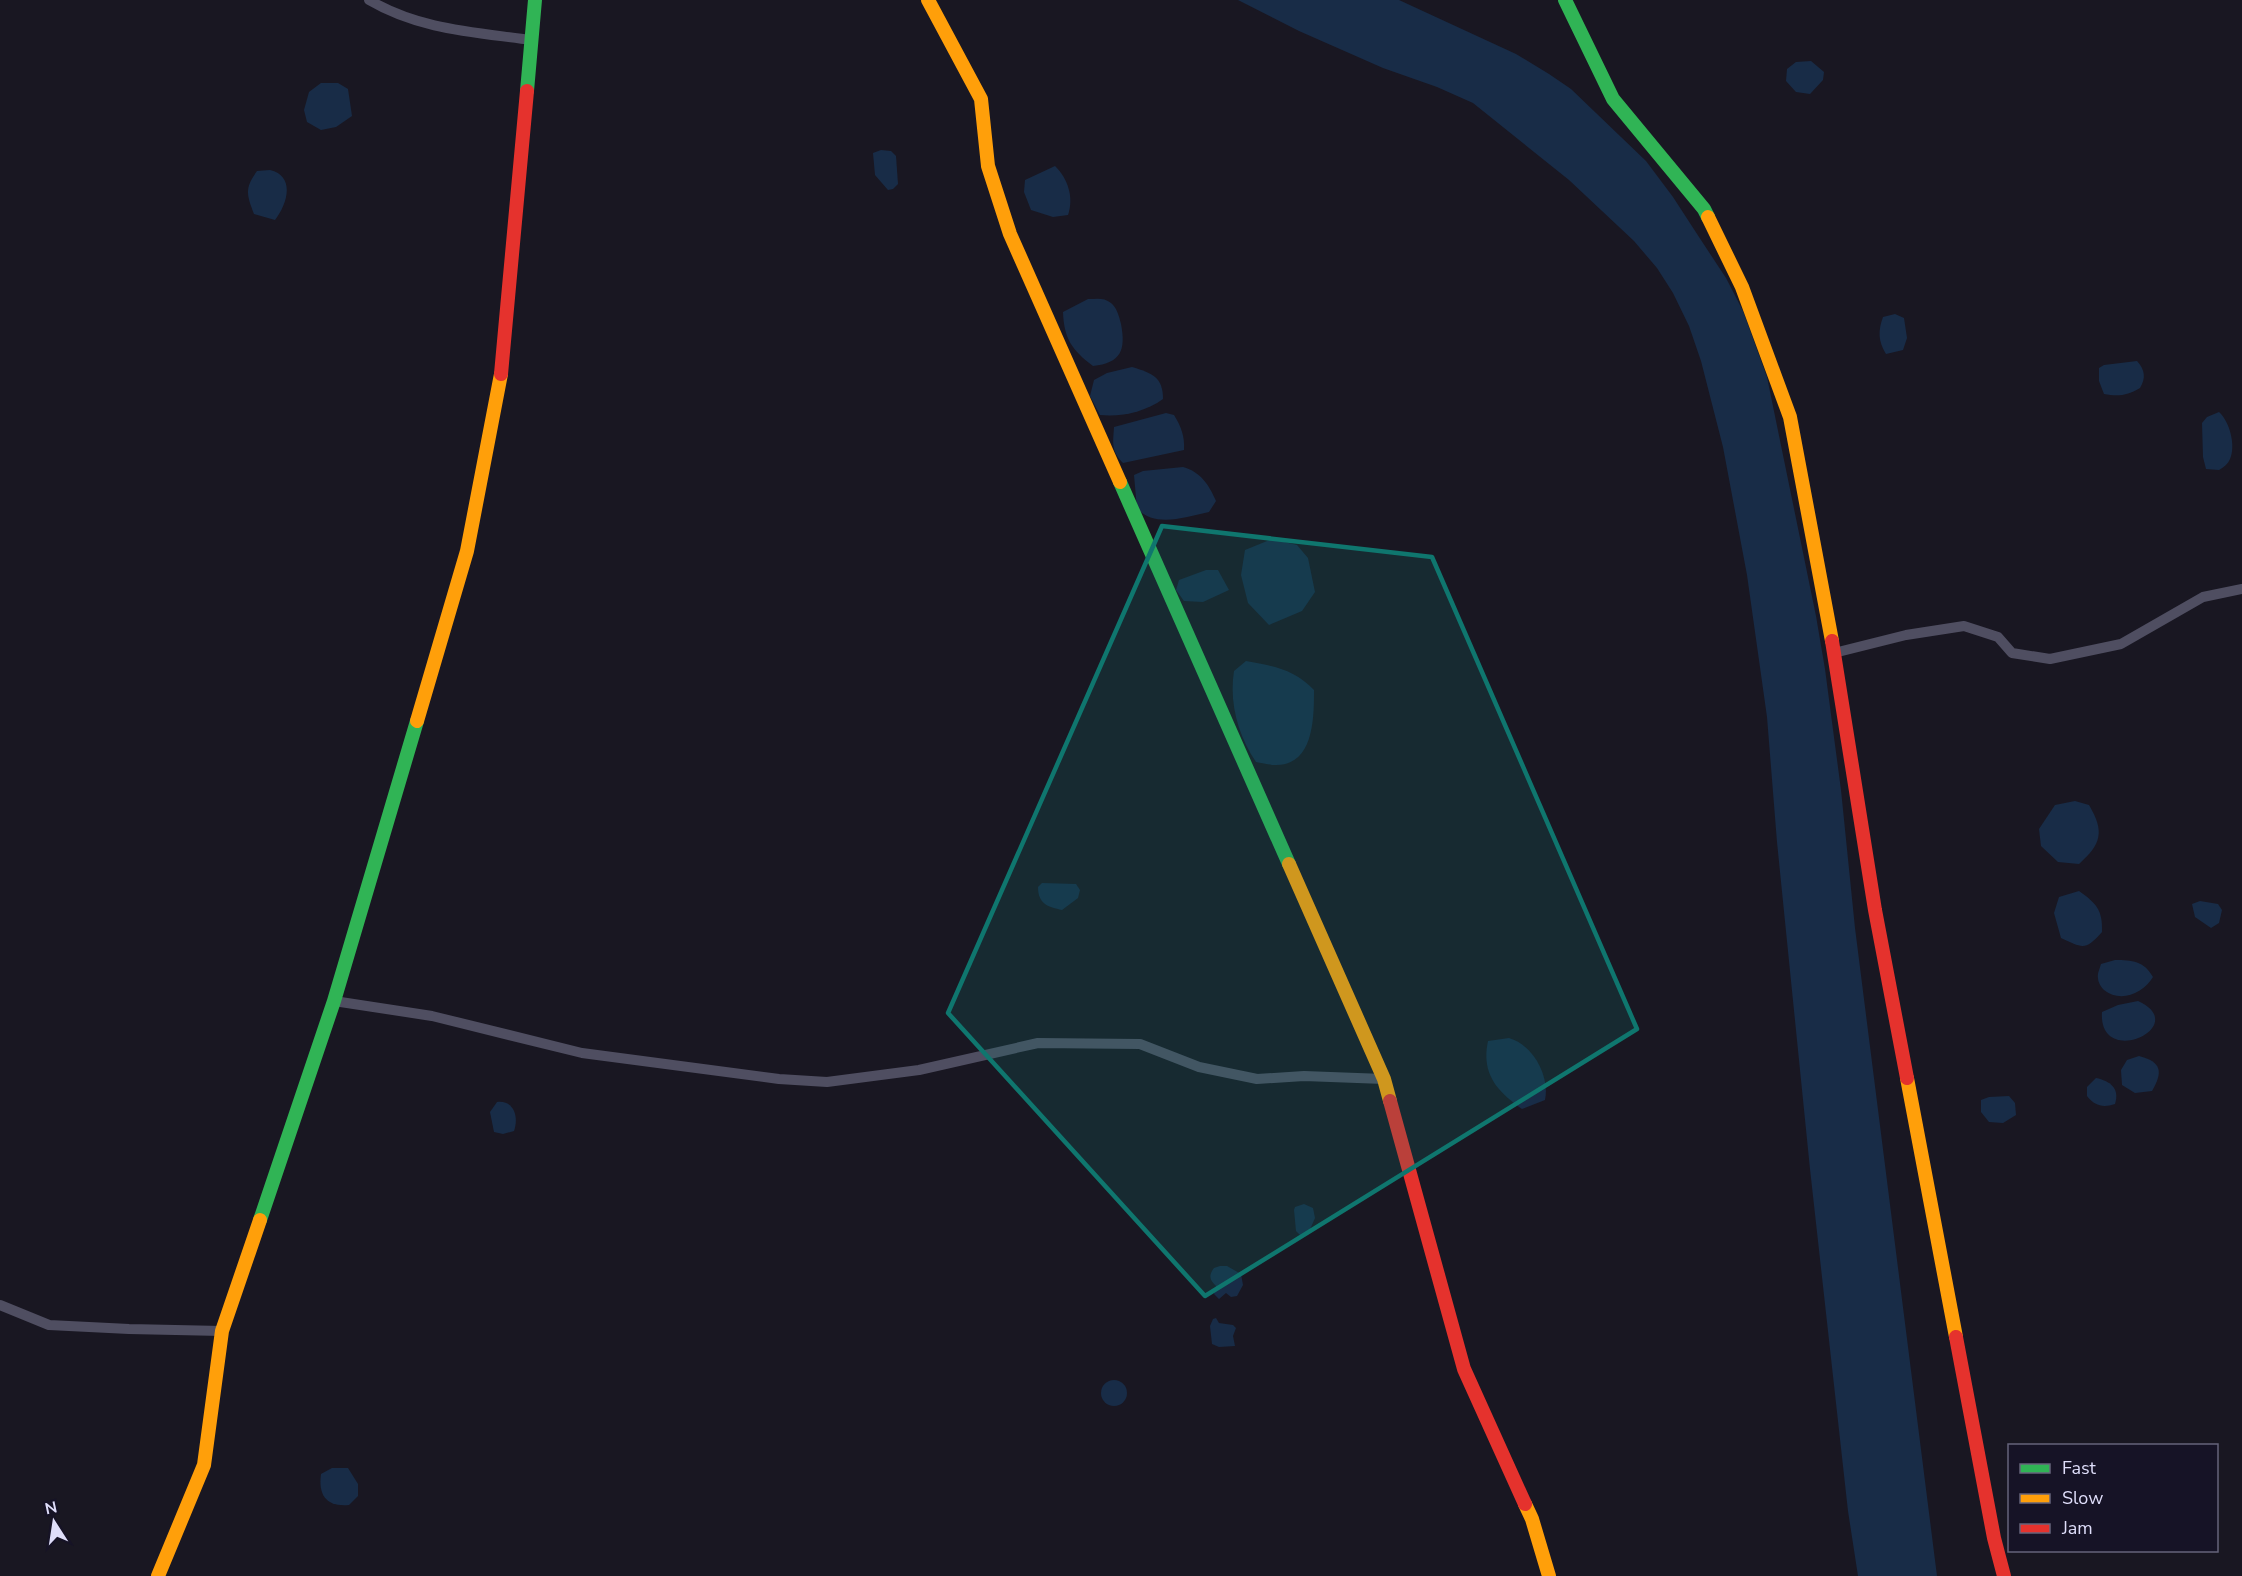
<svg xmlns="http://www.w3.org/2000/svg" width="2242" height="1576" font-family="'Nunito Sans',sans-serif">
<rect width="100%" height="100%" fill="#191722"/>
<g fill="#182c47">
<path d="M1238 0H1399L1516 54 1549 74 1571 89 1646 161 1673 197 1699 237 1726 278 1743 311 1767 377 1816 616 1825 669 1841 790 1855 928 1937 1576H1858L1848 1511 1810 1169 1777 842 1767 717 1747 575 1723 447 1701 361 1689 326 1673 293 1657 268 1634 241 1569 180 1473 103 1437 87 1383 68 1299 31Z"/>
<path d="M1811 61 1824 72 1823 80 1810 94 1796 92 1786 81 1787 69 1796 62Z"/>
<path d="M321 83H338L348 89 352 116 336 127 321 130 307 122 304 110 309 92Z"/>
<path d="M881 150 891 151 896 156 898 184 893 189 888 190 875 175 873 153Z"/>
<path d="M1055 166C1068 179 1074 197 1068 215L1053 217 1031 210 1024 192 1025 180Z"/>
<path d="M270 170C296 176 287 205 275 220L254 214C247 195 244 189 257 171Z"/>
<path d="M1088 299C1096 299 1104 297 1111 303 1117 308 1119 316 1121 324 1126 350 1121 363 1093 366 1072 350 1064 339 1063 312Z"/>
<path d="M1895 314 1904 318 1907 338 1903 350 1886 354C1878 341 1878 331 1883 317Z"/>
<path d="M2137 361C2145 370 2146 378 2140 388 2128 395 2119 397 2104 394L2099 381V368L2104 365Z"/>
<path d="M1132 367C1152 373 1163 377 1163 399 1145 412 1122 417 1100 415L1090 396 1094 380 1107 373Z"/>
<path d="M2219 412C2230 422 2236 446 2230 459 2228 464 2224 467 2219 470L2206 469 2203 457 2202 423 2207 417Z"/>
<path d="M1166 413 1174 415C1181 426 1185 437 1184 450L1123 463C1111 451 1113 443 1114 427Z"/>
<path d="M1183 467C1201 472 1209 485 1216 501L1209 512C1184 517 1157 528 1137 509L1134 475 1143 471Z"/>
<path d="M1272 539 1297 545 1308 558 1315 592 1302 611 1269 625 1248 603 1241 575 1245 550Z"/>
<path d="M1206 570H1218L1229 590 1203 602 1184 601 1176 590 1179 580Z"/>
<path d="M1246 661C1273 666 1294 669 1314 690 1314 718 1314 766 1275 765 1269 765 1262 763 1256 762 1238 735 1229 703 1234 671Z"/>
<path d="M2075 801 2089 805C2105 832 2101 844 2079 864L2058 862 2041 846 2039 829 2055 805Z"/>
<path d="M1042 883 1076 884 1080 890 1078 898 1062 910C1048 907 1038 904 1038 887Z"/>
<path d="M2079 891C2096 903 2103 910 2102 932 2085 951 2083 948 2061 938L2054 913 2059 897Z"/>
<path d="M2200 901 2218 904 2222 910 2219 923 2211 928 2195 917 2192 904Z"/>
<path d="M2115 960C2132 960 2144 961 2153 977 2143 994 2120 1003 2104 990 2101 987 2098 982 2098 978 2097 974 2100 968 2101 964Z"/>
<path d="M2138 1001C2193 1026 2098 1070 2102 1012L2118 1005Z"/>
<path d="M1509 1038C1533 1045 1550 1076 1545 1100L1522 1109C1497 1091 1481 1074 1488 1041Z"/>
<path d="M2139 1056C2162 1062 2163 1072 2152 1091L2135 1093 2122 1085 2121 1070 2127 1060Z"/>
<path d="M2096 1078C2110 1081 2120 1088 2115 1104 2103 1108 2095 1106 2087 1096V1087Z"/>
<path d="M2009 1096 2015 1103 2016 1115 2003 1123 1989 1122 1981 1112V1100L1989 1097Z"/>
<path d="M497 1102C514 1100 519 1117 514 1131L503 1134 494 1132 490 1112Z"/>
<path d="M1304 1204 1313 1208 1315 1218 1308 1234 1301 1236 1296 1231 1294 1210 1295 1207Z"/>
<path d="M1220 1266H1227L1241 1274 1243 1285 1237 1296 1231 1297 1226 1293 1219 1299 1214 1294 1216 1286C1210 1280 1208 1276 1214 1268Z"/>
<path d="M1216 1318 1219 1323 1233 1325 1236 1328 1233 1336 1235 1346 1219 1347 1212 1344 1210 1326 1213 1319Z"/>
<circle cx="1114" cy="1393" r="13"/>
<path d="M332 1468H348L358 1484V1496L349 1505C327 1507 318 1496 321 1474Z"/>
</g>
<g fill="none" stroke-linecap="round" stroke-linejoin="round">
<g stroke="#4f4e61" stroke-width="10">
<path d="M369 0C420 30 474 32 531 40"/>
<path d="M1834 653 1906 635 1964 626 1998 637 2012 653 2050 659 2121 644 2203 597 2242 589"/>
<path d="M334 1001 432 1016 582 1053 779 1079 827 1082 919 1070 1038 1043 1140 1044 1199 1067 1257 1079 1304 1076 1384 1079"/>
<path d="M0 1305 49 1325 129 1329 222 1331"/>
</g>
<g stroke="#30b455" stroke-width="14">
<path d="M1565 0 1613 99 1704 209 1708 217"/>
<path d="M527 91 535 0"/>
<path d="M1120 482 1289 864"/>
<path d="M260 1220 334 1001 417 721"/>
</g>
<g stroke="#ff9f0a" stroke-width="14">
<path d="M928 0 981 99 988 166 1010 234 1120 482"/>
<path d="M1708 217 1742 287 1790 417 1832 641"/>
<path d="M417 721 467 551 501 374"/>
<path d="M1289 864 1384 1079 1390 1101"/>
<path d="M1907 1078 1956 1337"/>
<path d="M1525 1504 1532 1519 1549 1576"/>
<path d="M158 1576 204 1465 222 1331 260 1220"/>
</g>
<g stroke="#e5322d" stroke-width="14">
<path d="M501 374 527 91"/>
<path d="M1832 641 1875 910 1907 1078"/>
<path d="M1390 1101 1464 1369 1525 1504"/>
<path d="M1956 1337 1994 1538 2004 1576"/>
</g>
</g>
<path fill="#0f766e" fill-opacity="0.2" stroke="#0f766e" stroke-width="4.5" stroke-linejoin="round" d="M1162 526 1432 557 1637 1029 1205 1296 948 1013Z"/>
<rect x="2008" y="1444" width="210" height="108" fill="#161326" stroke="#66647b" stroke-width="1.5"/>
<rect x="2020" y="1464" width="30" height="9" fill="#30b455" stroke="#66647b" stroke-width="1.5"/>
<text x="2062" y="1474" font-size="18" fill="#dfdefa">Fast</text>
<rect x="2020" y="1494" width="30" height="9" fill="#ff9f0a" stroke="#66647b" stroke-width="1.5"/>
<text x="2062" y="1504" font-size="18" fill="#dfdefa">Slow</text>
<rect x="2020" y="1524" width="30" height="9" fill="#e5322d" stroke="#66647b" stroke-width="1.5"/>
<text x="2062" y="1534" font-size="18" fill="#dfdefa">Jam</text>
<g transform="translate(54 1522) rotate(348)" stroke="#161326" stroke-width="4.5" paint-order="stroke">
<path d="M0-4.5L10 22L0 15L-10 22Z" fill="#dfdefa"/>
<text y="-9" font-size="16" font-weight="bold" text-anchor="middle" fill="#dfdefa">N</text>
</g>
</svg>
